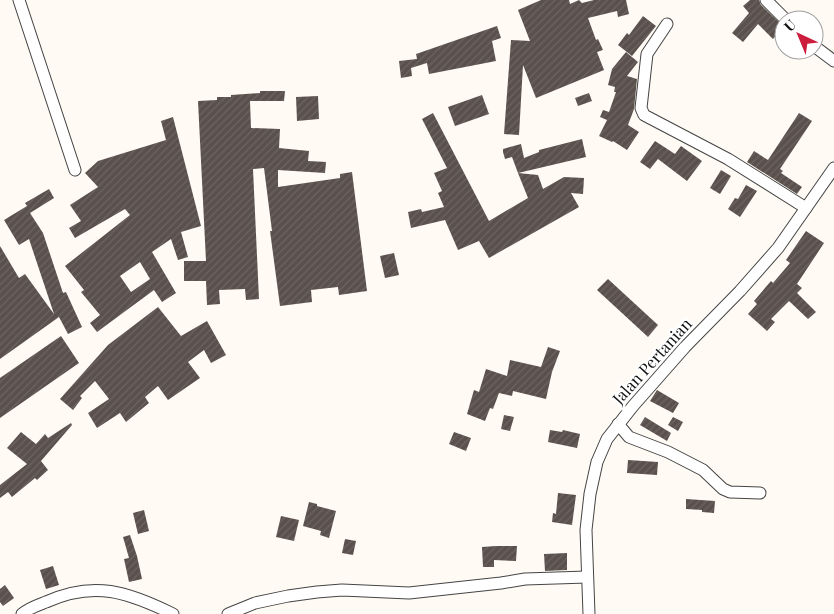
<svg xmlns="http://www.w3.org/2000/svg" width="834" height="614" font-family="'Playfair Display',serif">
<defs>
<pattern id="building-hatch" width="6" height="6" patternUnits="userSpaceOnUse" patternTransform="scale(1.25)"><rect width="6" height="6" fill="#5a504c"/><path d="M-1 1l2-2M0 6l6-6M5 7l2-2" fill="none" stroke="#6d6562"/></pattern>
</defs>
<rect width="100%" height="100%" fill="#fffbf4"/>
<g fill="url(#building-hatch)" fill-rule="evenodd">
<path d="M541 0H569L570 4 579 0 582 3 594 0H626L629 14 618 17 617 11 588 18 596 40 598 39 603 50 597 52 604 70 536 98 523 65 519 135 504 134 511 40 530 41 518 10Z"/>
<path d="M750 0H759L761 5 784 27 773 39 758 24 743 42 732 33 749 13 743 6Z"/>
<path d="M643 16 656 26 632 56 618 45 627 33 629 35Z"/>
<path d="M497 26 501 38 492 41 496 61 429 74 427 63 411 68 412 76 401 78 399 61 417 59 416 54Z"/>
<path d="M626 52 638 62 627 76 637 79 634 109 628 125 639 132 627 150 613 141 612 142 599 136 607 120 600 117 603 110 609 112 616 92H614L615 87 608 85 612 69Z"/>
<path d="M260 91H285L284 101H250L251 128 280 129 279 148 309 151 308 161 326 162 325 173 278 170V187L340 178V174L352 172 367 291 339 295 338 287 311 290 312 302 280 306 270 231H272L264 168 253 169 259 299 246 300 245 289 219 290 220 304 207 305 206 281H184V261H206L198 101 217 100V97H231V95L260 93Z"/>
<path d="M589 93 592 101 578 106 575 98Z"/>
<path d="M482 95 489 114 455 126 448 107Z"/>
<path d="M318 96 319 119 297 121 296 97Z"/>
<path d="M433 113 489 221 528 198 518 173 538 175 543 189 564 177 584 178 583 194 571 193 579 207 489 258 479 241 458 250 445 220 411 228 408 212 421 209 422 212 444 207 438 193 442 191 434 173 447 168 422 119Z"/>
<path d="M799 113 812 121 780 169 783 171 781 173 802 187 797 194 747 162 754 151 768 160Z"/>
<path d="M173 117 201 226 181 232 188 257 178 260 171 239 152 252 176 293 162 302 154 290 97 332 90 323 100 315 81 292 84 290 65 266 130 215 125 209 75 238 69 228 81 221 70 205 98 187 85 173 98 161 166 140 161 121ZM140 262 150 279 131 292 120 276Z"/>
<path d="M582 139 586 157 518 173 512 157 505 159 503 152V149L521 144 524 158 539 152V150Z"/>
<path d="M655 141 675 154 681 146 702 161 687 181 658 159 650 169 640 162Z"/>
<path d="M721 170 731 176 720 194 710 188Z"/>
<path d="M746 185 757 191 740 217 728 209 735 198 738 199Z"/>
<path d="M49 189 54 198 30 213 43 233 63 293 66 292 82 327 68 334 59 317 0 359V246L19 278 25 274 54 314 29 239 19 245 4 220 27 206 25 203Z"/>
<path d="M806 231 824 243 797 284 802 288 797 293 816 312 808 319 789 301 771 319 775 322 767 331 748 314 757 304 754 301 771 281 773 283 790 263 786 260Z"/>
<path d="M394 253 399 275 385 278 380 256Z"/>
<path d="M608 279 658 325 648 337 597 290Z"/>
<path d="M158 307 181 336 207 321 226 355 211 363 204 350 188 362 200 378 168 400 158 386 145 397 149 403 126 422 120 413 97 428 88 413 109 399 95 381 80 396 82 398 73 410 60 399 108 345Z"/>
<path d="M61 336 79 363 0 418V378Z"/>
<path d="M548 347 560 351 552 372 546 399 513 391 512 396 499 393 493 409 490 408 485 421 467 414 474 390 479 392 486 369 507 376 510 360 541 367Z"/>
<path d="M657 390 679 403 673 413 650 401Z"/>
<path d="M504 415 514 417 510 431 501 429Z"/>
<path d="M645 417 671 433 667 441 640 425Z"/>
<path d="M673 417 683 422 678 431 668 425Z"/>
<path d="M71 423 72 425 41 461 48 470 37 480 35 478 12 497 8 492 0 498V485L27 464 7 448 21 432 36 444 45 434 48 438Z"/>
<path d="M550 430 562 432 563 430 580 434 577 448 548 442Z"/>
<path d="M454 432 471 438 466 451 449 444Z"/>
<path d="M628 460 658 462 657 475 627 473Z"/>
<path d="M558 493 576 495 572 525 552 522 553 513 556 514Z"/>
<path d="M686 499 715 501 714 513 702 512V510L686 509Z"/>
<path d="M309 502 317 504V506L336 511 329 538 320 535 321 531 303 526Z"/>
<path d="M144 510 149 531 138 534 133 513Z"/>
<path d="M281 516 299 520 294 541 276 537Z"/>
<path d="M130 535 137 556 142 579 129 582 124 559 129 558 123 537Z"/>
<path d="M345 539 356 541 353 555 342 553Z"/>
<path d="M496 546H517L516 561 494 560V567H483L482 547Z"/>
<path d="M567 553V570L545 571 544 554Z"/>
<path d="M53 566 59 585 46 589 40 570Z"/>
<path d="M5 585 14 598 3 606 0 602V589Z"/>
</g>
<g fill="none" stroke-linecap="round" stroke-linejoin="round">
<g stroke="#444" stroke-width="13">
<g id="minor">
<path d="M19 0 75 170"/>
<path d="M766 0 786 20"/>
<path d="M667 24 647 54 641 108 644 115 728 159 806 208"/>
<path d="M814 46 834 61"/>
<path d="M618 424 629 437 668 452 703 470 723 489 730 492 760 493"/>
<path d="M22 614C29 608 38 605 46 602 94 580 128 592 173 614"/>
<path d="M228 614 255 603 288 596 317 592 342 590 409 593 501 583 525 579 587 577"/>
<path d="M589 614 586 530 590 494 597 462 607 439 633 406 685 347 740 291 778 248 834 168"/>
</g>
</g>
<use href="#minor" stroke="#fff" stroke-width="11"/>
</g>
<g text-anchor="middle" stroke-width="5" stroke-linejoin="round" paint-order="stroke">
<g font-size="16" fill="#111" stroke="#fff">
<text transform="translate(652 361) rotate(-48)" y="6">Jalan Pertanian</text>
</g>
</g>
<g transform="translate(799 35) rotate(316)"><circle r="24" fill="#ffffff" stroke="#a0a0a0"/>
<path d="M0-4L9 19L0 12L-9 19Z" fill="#cc1d3c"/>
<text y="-8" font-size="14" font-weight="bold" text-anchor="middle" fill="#111111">U</text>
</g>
</svg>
